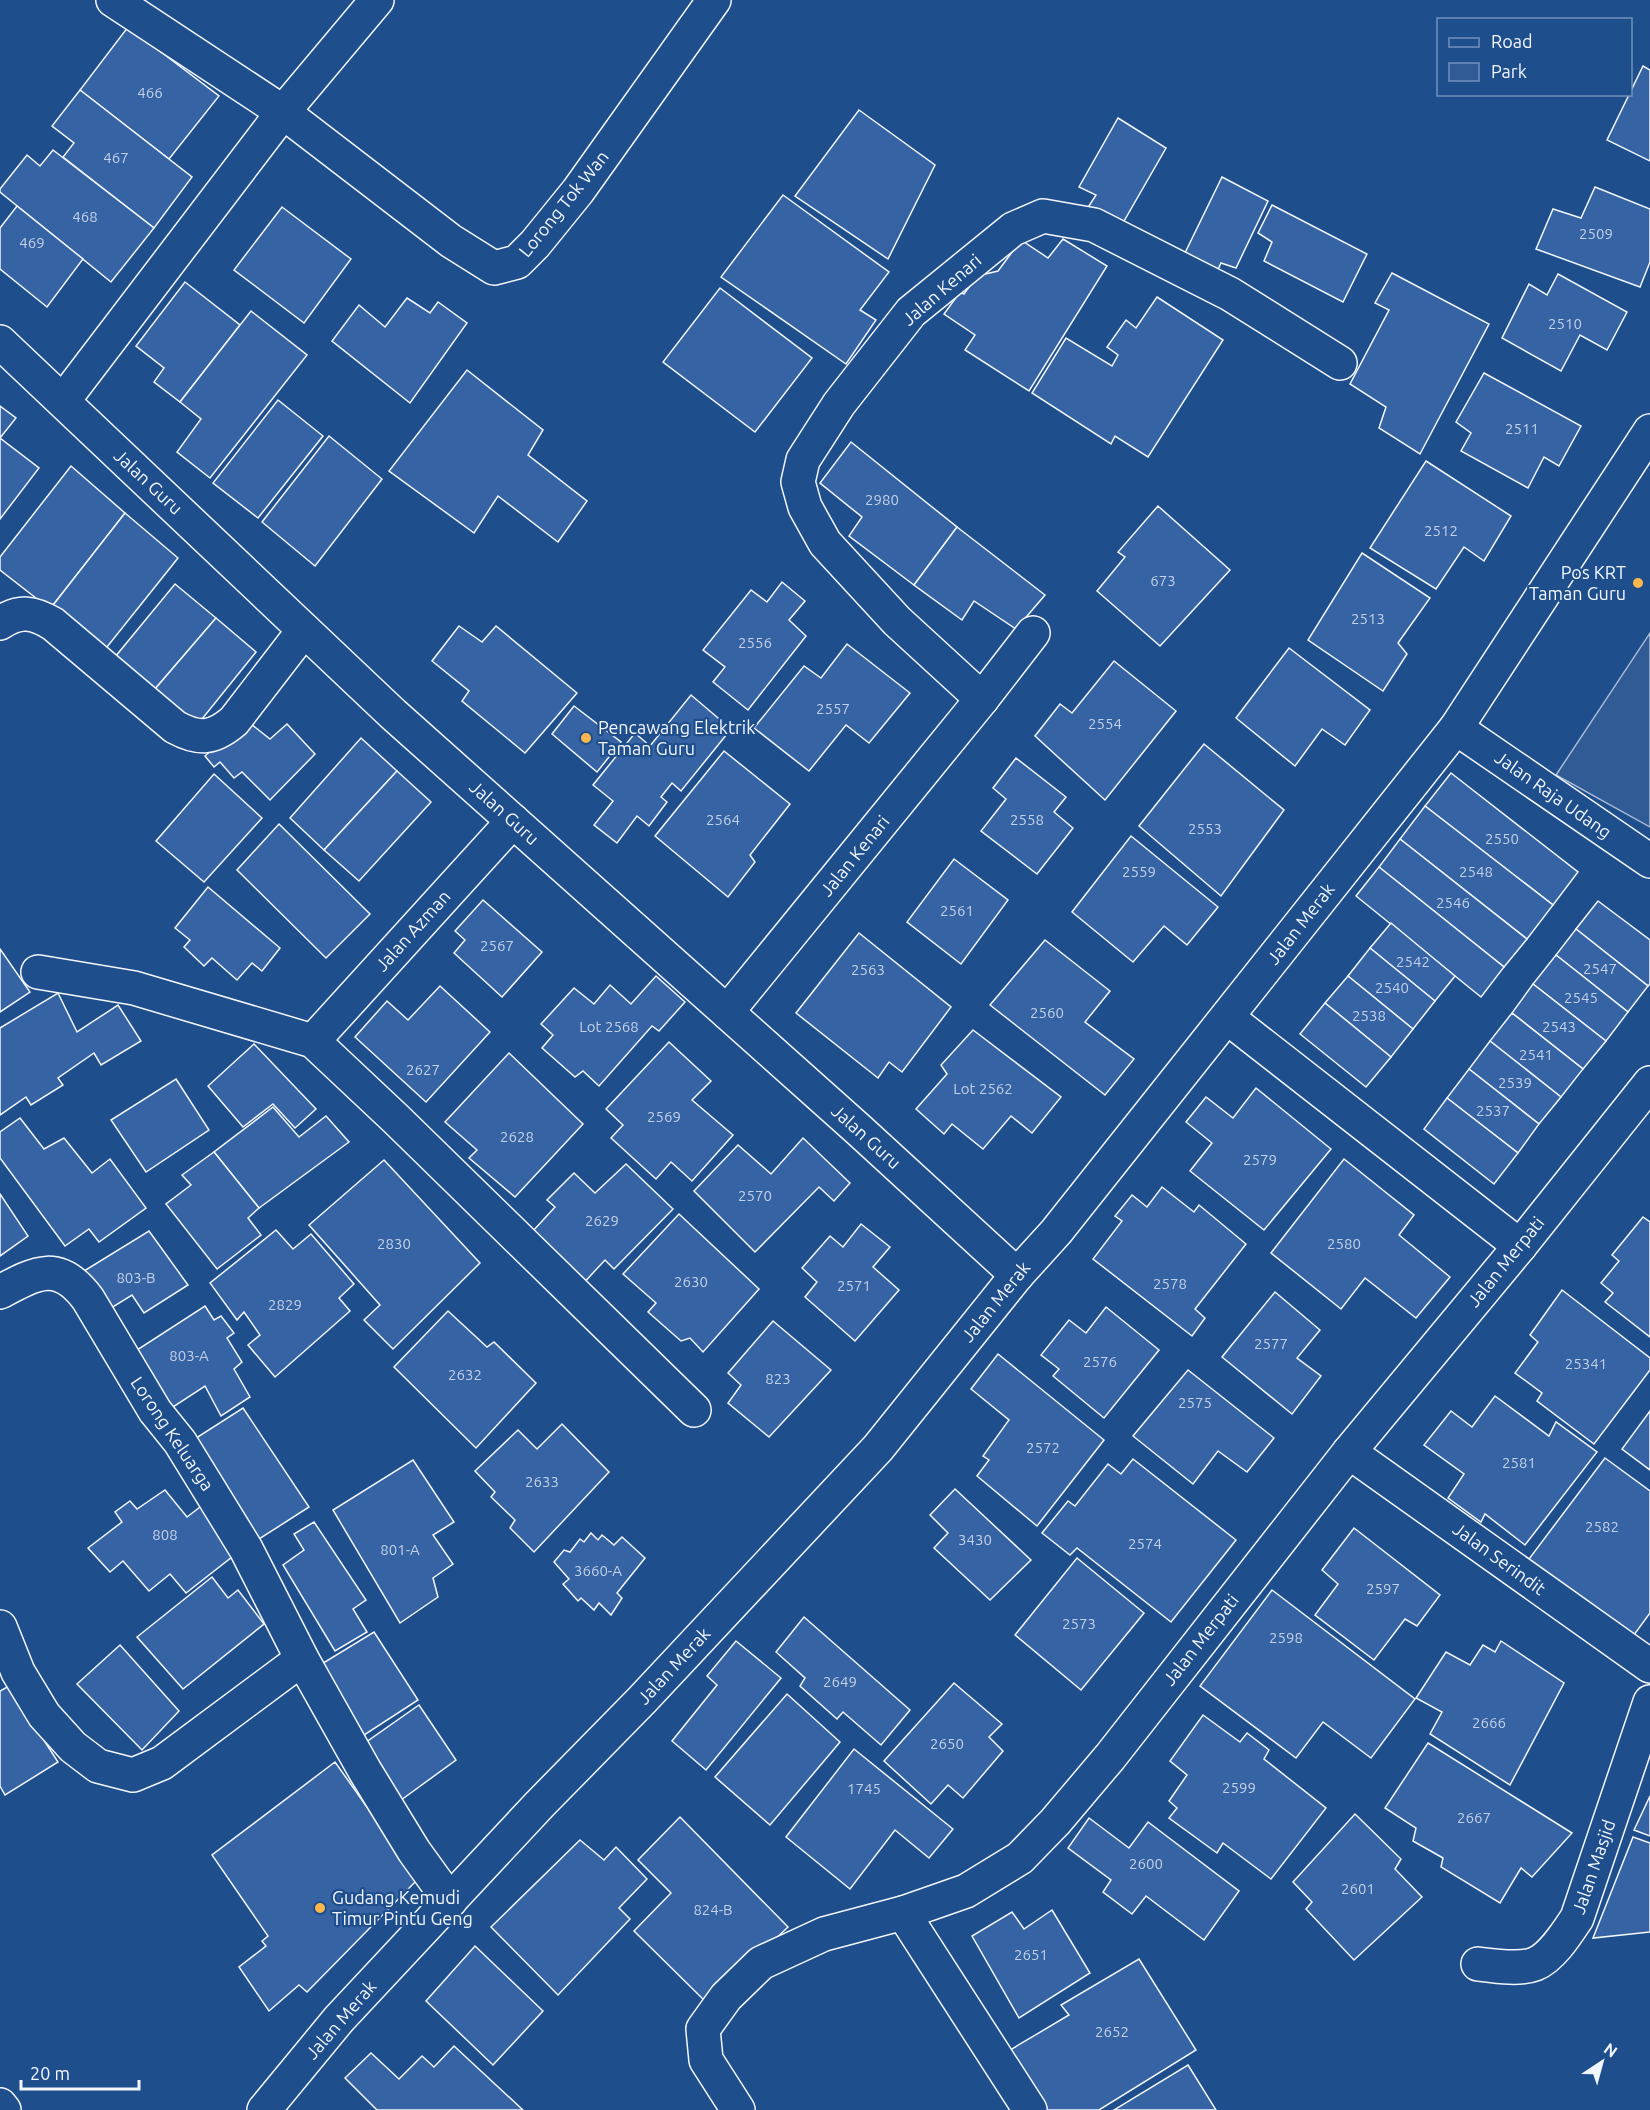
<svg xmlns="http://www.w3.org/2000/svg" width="1650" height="2110" font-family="Ubuntu,sans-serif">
<rect width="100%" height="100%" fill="#1f4e8c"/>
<path fill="#305b95" stroke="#a8bbd7" stroke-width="1.5" d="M1650 633V827L1556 775Z"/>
<g fill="#3563a3" stroke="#f2f6ff" stroke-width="1.5">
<path d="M128 27 219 96 169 159 80 90Z"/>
<path d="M1643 66 1650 70V161L1607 140Z"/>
<path d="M80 90 192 177 154 228 63 157 74 143 52 126Z"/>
<path d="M859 110 935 165 888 259 795 196Z"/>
<path d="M1118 118 1166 148 1120 228 1087 209 1096 195 1079 187Z"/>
<path d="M53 150 154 228 111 282 0 192V189L27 155 40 166Z"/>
<path d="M1222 177 1268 201 1236 268 1221 263 1215 276 1182 259Z"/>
<path d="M1595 187 1650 209V262L1640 287 1536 249 1553 209 1581 218Z"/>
<path d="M783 195 889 272 860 310 876 320 846 364 721 277Z"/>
<path d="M1272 205 1367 254 1343 302 1264 261 1272 242 1258 233Z"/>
<path d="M17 206 83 259 47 307 0 269V228Z"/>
<path d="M282 207 351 259 304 323 234 270Z"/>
<path d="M1063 239 1107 266 1029 391 965 350 975 335 944 314 960 292 964 294 977 276 998 271 1021 240 1048 258Z"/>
<path d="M1392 273 1489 324 1420 454 1379 428 1386 407 1350 384 1389 310 1375 303Z"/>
<path d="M1558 274 1627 312 1607 350 1580 335 1561 371 1502 338 1529 284 1547 295Z"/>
<path d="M185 282 240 325 180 402 154 382 164 368 136 346Z"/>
<path d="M720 288 812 358 755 432 663 362Z"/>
<path d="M1157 297 1223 340 1148 457 1115 436 1111 444 1032 393 1066 338 1112 366 1118 355 1107 347 1126 320 1136 328Z"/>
<path d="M407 298 430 313 438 302 467 323 410 403 332 341 359 305 385 327Z"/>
<path d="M251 311 307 355 210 478 177 452 201 419 180 402Z"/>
<path d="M467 370 543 430 528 455 587 501 558 542 498 496 474 533 389 471Z"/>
<path d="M1484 373 1581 426 1559 466 1544 457 1528 488 1461 451 1471 433 1456 422Z"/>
<path d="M278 400 323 436 258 518 213 483Z"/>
<path d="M0 406 16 418 0 438Z"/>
<path d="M329 436 382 479 315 566 262 522Z"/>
<path d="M0 438 39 468 0 519Z"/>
<path d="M851 442 957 527 914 585 849 536 862 517 820 483Z"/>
<path d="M1426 461 1511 516 1484 561 1464 547 1436 589 1370 548Z"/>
<path d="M71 466 125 513 50 609 0 570V557Z"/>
<path d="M1158 506 1230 570 1160 646 1097 591 1125 557 1118 552Z"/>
<path d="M125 513 178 558 103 652 50 609Z"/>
<path d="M957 527 1045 595 1016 629 974 601 962 620 914 585Z"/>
<path d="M1362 553 1430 598 1398 643 1407 654 1383 691 1308 640Z"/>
<path d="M782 582 805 601 789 620 806 636 748 710 713 682 725 667 703 650 751 590 767 602Z"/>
<path d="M175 584 216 618 155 689 115 657Z"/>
<path d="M216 618 256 652 198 724 155 689Z"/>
<path d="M459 626 482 642 496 626 577 693 525 753 462 701 469 691 432 661Z"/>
<path d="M847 644 910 693 869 743 846 725 809 771 754 728 804 666 821 678Z"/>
<path d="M1289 648 1370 710 1345 745 1322 729 1295 766 1236 718Z"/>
<path d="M1114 661 1176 711 1105 800 1035 736 1060 704 1072 713Z"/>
<path d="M691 695 731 729 681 791 672 783 661 797 667 802 649 826 637 816 617 843 594 825 613 801 593 785 635 733 650 746Z"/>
<path d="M574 706 621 742 597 772 552 734Z"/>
<path d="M251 724 270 739 287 724 315 754 270 800 242 772 234 778 220 762 214 767 205 756 230 733Z"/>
<path d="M361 738 397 771 324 850 290 818Z"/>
<path d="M1204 744 1284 810 1221 896 1139 826Z"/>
<path d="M724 751 790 804 750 855 755 862 728 897 655 836Z"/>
<path d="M1016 758 1066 797 1054 812 1073 828 1037 874 981 831 1006 799 993 788Z"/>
<path d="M397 771 431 802 359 881 324 850Z"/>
<path d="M1451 773 1578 872 1553 905 1425 806Z"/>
<path d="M214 774 262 818 204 882 156 841Z"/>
<path d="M1425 806 1553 905 1527 939 1400 839Z"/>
<path d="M279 824 370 914 326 958 237 870Z"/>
<path d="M1131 836 1218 907 1187 945 1164 926 1133 962 1072 912Z"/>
<path d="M1400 839 1527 939 1504 967 1379 867Z"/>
<path d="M954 859 1008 900 961 964 907 922Z"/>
<path d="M1379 867 1504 967 1481 997 1356 896Z"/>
<path d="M208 887 280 948 262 971 252 963 237 980 212 958 204 966 184 947 190 940 175 928Z"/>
<path d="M483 900 542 952 502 997 454 953 465 940 455 931Z"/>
<path d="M1598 901 1650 940V984L1648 986 1576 929Z"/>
<path d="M1391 923 1455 976 1435 1001 1370 948Z"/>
<path d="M1576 929 1648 986 1628 1012 1556 955Z"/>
<path d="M859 933 951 1007 902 1072 889 1062 878 1078 796 1013Z"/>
<path d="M1045 940 1110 991 1085 1022 1134 1059 1105 1095 990 1005Z"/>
<path d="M1370 948 1435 1001 1413 1029 1348 976Z"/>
<path d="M0 949 30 992 0 1012Z"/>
<path d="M1556 955 1628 1012 1606 1041 1533 984Z"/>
<path d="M656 976 685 1002 659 1031 652 1026 599 1086 583 1071 575 1077 542 1048 553 1035 541 1024 574 988 594 1004 610 985 631 1004Z"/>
<path d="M1348 976 1413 1029 1391 1057 1325 1003Z"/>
<path d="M1533 984 1606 1041 1583 1069 1512 1013Z"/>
<path d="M440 986 490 1032 426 1102 355 1037 387 1001 408 1020Z"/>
<path d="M58 993 77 1032 118 1005 141 1041 101 1065 94 1053 58 1078 63 1085 31 1105 26 1097 0 1115V1028Z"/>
<path d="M1325 1003 1391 1057 1366 1087 1300 1034Z"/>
<path d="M1512 1013 1583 1069 1561 1097 1490 1041Z"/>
<path d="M973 1030 1061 1097 1032 1133 1011 1116 983 1149 952 1124 944 1134 916 1109 947 1074 941 1065Z"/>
<path d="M1490 1041 1561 1097 1539 1124 1469 1069Z"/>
<path d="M669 1042 711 1081 692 1100 733 1135 692 1181 671 1162 656 1179 611 1138 623 1125 606 1109Z"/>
<path d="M254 1044 316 1109 295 1128 273 1104 243 1127 208 1086Z"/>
<path d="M509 1053 583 1124 515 1197 469 1158 477 1150 445 1122Z"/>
<path d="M1469 1069 1539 1124 1518 1153 1447 1098Z"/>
<path d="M176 1079 209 1130 146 1172 111 1120Z"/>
<path d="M1256 1088 1331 1149 1264 1230 1190 1171 1212 1143 1186 1122 1206 1097 1233 1118Z"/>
<path d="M1447 1098 1518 1153 1494 1184 1424 1129Z"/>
<path d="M273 1107 299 1137 326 1116 349 1142 259 1208 214 1152Z"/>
<path d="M20 1118 44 1149 64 1138 92 1173 110 1159 146 1208 99 1242 89 1229 65 1246 0 1158V1132Z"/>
<path d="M803 1138 850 1183 834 1201 819 1187 755 1252 694 1191 738 1145 771 1174Z"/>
<path d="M214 1152 259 1208 248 1218 261 1235 217 1269 166 1204 191 1185 182 1175Z"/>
<path d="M1344 1159 1414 1215 1399 1235 1450 1277 1416 1318 1365 1278 1341 1309 1271 1253Z"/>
<path d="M384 1160 480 1263 393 1349 364 1320 380 1305 309 1225Z"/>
<path d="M626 1164 673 1209 614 1269 605 1260 579 1288 532 1232 555 1207 547 1200 574 1173 595 1193Z"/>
<path d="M1162 1187 1194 1212 1199 1205 1246 1244 1195 1309 1205 1318 1192 1336 1093 1259 1122 1221 1115 1216 1132 1195 1147 1207Z"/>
<path d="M0 1194 28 1236 0 1256Z"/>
<path d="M679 1214 759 1289 703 1352 690 1338 681 1341 648 1312 656 1303 623 1274Z"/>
<path d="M1643 1217 1650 1222V1337L1605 1302 1613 1293 1601 1283 1619 1261 1612 1255Z"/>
<path d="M861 1224 890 1247 873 1267 899 1290 855 1341 805 1297 817 1282 802 1268 830 1236 843 1247Z"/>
<path d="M276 1230 293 1249 311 1234 354 1284 339 1298 350 1311 275 1377 248 1345 260 1335 244 1312 237 1320 210 1283Z"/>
<path d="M149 1231 188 1285 144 1313 132 1295 108 1310 84 1271Z"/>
<path d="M1562 1290 1650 1358V1370L1594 1444 1537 1401 1542 1393 1515 1373 1538 1342 1530 1335Z"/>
<path d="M1275 1292 1320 1330 1297 1358 1321 1376 1292 1414 1222 1357Z"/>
<path d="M205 1306 214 1320 221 1316 234 1333 227 1338 242 1362 234 1369 250 1397 221 1416 205 1386 170 1409 137 1350Z"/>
<path d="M1106 1307 1159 1350 1104 1418 1053 1376 1059 1369 1041 1355 1069 1320 1086 1333Z"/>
<path d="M448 1311 487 1347 494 1342 536 1383 476 1448 394 1367Z"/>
<path d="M773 1321 831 1370 769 1437 728 1403 741 1385 728 1373Z"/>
<path d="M998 1354 1104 1440 1037 1526 977 1476 989 1460 983 1456 1009 1420 971 1389Z"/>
<path d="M1188 1370 1274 1438 1247 1472 1218 1451 1193 1484 1133 1436Z"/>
<path d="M1495 1396 1549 1436 1556 1422 1597 1452 1525 1545 1485 1514 1481 1522 1448 1498 1464 1474 1424 1445 1451 1411 1472 1427Z"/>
<path d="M243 1408 309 1507 256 1541 193 1440Z"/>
<path d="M1650 1411V1470L1622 1449Z"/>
<path d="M562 1424 609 1472 534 1552 510 1528 515 1520 491 1497 495 1492 475 1471 518 1430 537 1449Z"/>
<path d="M1605 1458 1650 1491V1613L1631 1639 1526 1563Z"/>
<path d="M1133 1459 1236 1540 1171 1622 1077 1548 1070 1555 1042 1533 1068 1501 1075 1506 1108 1464 1121 1474Z"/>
<path d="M413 1460 454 1522 433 1535 453 1564 433 1578 438 1597 400 1623 333 1510Z"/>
<path d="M955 1489 1031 1560 990 1600 934 1548 948 1533 930 1515Z"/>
<path d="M165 1490 187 1517 204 1504 237 1553 186 1593 170 1574 149 1591 123 1561 110 1572 88 1548 122 1522 115 1512 130 1501 137 1509Z"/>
<path d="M314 1522 366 1600 353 1609 367 1632 335 1651 283 1565 304 1550 294 1534Z"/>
<path d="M1354 1528 1440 1595 1417 1626 1405 1619 1374 1660 1315 1615 1338 1584 1322 1570Z"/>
<path d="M591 1533 598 1540 602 1535 614 1545 622 1537 645 1558 617 1593 622 1598 611 1615 599 1603 594 1610 581 1598 578 1601 563 1584 569 1579 554 1562 564 1550 570 1552 580 1539 584 1542Z"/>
<path d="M1077 1558 1144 1613 1081 1690 1015 1635Z"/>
<path d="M212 1577 228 1598 238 1590 264 1624 183 1689 137 1637Z"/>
<path d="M1272 1590 1415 1699 1371 1758 1323 1722 1296 1758 1200 1686Z"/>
<path d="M804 1617 910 1710 881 1745 843 1712 837 1719 800 1686 805 1678 776 1652Z"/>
<path d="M374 1632 418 1700 358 1739 315 1668Z"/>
<path d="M736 1641 781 1678 706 1770 672 1741 717 1685 707 1676Z"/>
<path d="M1501 1641 1564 1683 1510 1785 1430 1734 1442 1712 1416 1698 1446 1652 1470 1665 1483 1645 1495 1652Z"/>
<path d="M120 1645 179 1711 142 1750 77 1684Z"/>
<path d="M954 1683 1002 1724 989 1737 1003 1751 963 1798 948 1785 931 1804 884 1761Z"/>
<path d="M9 1686 58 1762 5 1795 0 1786V1691Z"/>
<path d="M787 1694 840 1742 770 1825 715 1777Z"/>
<path d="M419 1705 456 1760 397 1803 362 1745Z"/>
<path d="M1203 1715 1240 1742 1247 1733 1269 1750 1264 1759 1326 1808 1271 1879 1223 1843 1217 1853 1169 1818 1177 1808 1169 1801 1187 1775 1170 1761Z"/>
<path d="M1428 1743 1572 1833 1532 1877 1521 1868 1500 1903 1441 1867 1443 1858 1413 1841 1416 1828 1385 1808Z"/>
<path d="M854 1749 953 1829 929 1858 895 1830 850 1889 786 1837Z"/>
<path d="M335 1762 418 1879 307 1992 299 1985 269 2011 239 1967 266 1946 262 1941 268 1936 212 1855Z"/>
<path d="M1650 1796V1836L1634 1830Z"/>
<path d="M1355 1814 1401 1859 1395 1869 1422 1897 1354 1960 1306 1909 1312 1902 1293 1882Z"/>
<path d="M680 1817 788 1927 708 2004 634 1931 671 1893 638 1860Z"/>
<path d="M1089 1818 1129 1848 1148 1822 1239 1891 1204 1940 1146 1896 1132 1914 1103 1892 1111 1880 1068 1848Z"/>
<path d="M1633 1837 1650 1843V1932L1593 1938Z"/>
<path d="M580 1840 604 1860 616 1847 647 1879 619 1908 630 1919 558 1995 491 1927Z"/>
<path d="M1052 1910 1090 1973 1019 2018 972 1936 1012 1912 1024 1929Z"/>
<path d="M475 1946 543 2011 493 2065 426 2001Z"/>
<path d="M1139 1959 1196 2050 1099 2110H1033L1000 2056 1069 2015 1061 2005Z"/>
<path d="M454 2046 523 2110H377L345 2078 371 2053 399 2079 422 2056 434 2067Z"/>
<path d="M1188 2065 1216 2110H1114Z"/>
</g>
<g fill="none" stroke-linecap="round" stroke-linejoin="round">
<g stroke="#f2f6ff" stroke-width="36">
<g id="minor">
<path d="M113 0 283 112 451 241 494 268 517 262 535 244 578 191 714 0"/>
<path d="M0 342 393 714 859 1130 1017 1275"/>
<path d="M63 401 283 112 377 0"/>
<path d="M0 623C20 610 33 612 53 624L175 727C199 740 213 739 234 721L304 630"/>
<path d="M982 699 897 621 825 543 805 507 798 482 803 460 839 404 911 312 1013 229 1043 216 1094 225 1230 294 1340 363"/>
<path d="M1456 728 1650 861"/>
<path d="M38 972 134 988 313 1041 396 1119 694 1410"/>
<path d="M727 1012 982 699 1033 633"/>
<path d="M1228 1018 1520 1246"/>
<path d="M313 1041 513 821"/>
<path d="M0 1292C37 1272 59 1260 88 1299L155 1411 180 1442 246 1549 302 1659 365 1771 414 1851 450 1901"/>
<path d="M1349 1452 1650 1666"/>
<path d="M0 1627 18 1672 44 1715 73 1747 98 1766 133 1775 162 1763 302 1659"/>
<path d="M903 1913 1030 2110"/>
<path d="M1478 1964C1494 1966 1520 1970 1535 1964 1552 1957 1567 1933 1577 1918L1650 1702"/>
<path d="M0 2105 4 2110"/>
<path d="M264 2110 339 2019 540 1804 642 1700 878 1448 1017 1275 1056 1232 1456 728 1650 431"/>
<path d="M738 2110 706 2060 703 2029 726 1997 761 1963 824 1934 903 1913 966 1891 1020 1858 1055 1822 1110 1757 1349 1452 1520 1246 1650 1083"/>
</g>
</g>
<use href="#minor" stroke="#1f4e8c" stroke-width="33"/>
</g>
<g fill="#ffb74d" stroke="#1f4e8c" stroke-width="2">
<circle cx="1638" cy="583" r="6"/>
<circle cx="586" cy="738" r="6"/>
<circle cx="320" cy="1908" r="6"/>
</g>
<g text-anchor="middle" stroke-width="4.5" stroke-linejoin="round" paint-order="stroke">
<g font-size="15" fill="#c3d1e8">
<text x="150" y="98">466</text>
<text x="116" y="163">467</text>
<text x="85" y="222">468</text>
<text x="1596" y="239">2509</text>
<text x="32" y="248">469</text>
<text x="1565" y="329">2510</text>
<text x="1522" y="434">2511</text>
<text x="882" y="505">2980</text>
<text x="1441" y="536">2512</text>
<text x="1163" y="586">673</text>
<text x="1368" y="624">2513</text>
<text x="755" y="648">2556</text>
<text x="833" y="714">2557</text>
<text x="1105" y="729">2554</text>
<text x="723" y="825">2564</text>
<text x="1027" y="825">2558</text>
<text x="1205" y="834">2553</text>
<text x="1502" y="844">2550</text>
<text x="1139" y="877">2559</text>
<text x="1476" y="877">2548</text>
<text x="1453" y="908">2546</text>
<text x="957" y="916">2561</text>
<text x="497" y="951">2567</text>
<text x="1413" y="967">2542</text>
<text x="1600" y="974">2547</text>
<text x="868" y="975">2563</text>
<text x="1392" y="993">2540</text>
<text x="1581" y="1003">2545</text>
<text x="1047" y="1018">2560</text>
<text x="1369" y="1021">2538</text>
<text x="609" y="1032">Lot 2568</text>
<text x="1559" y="1032">2543</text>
<text x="1536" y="1060">2541</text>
<text x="423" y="1075">2627</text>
<text x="1515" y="1088">2539</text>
<text x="983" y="1094">Lot 2562</text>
<text x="1493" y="1116">2537</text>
<text x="664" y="1122">2569</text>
<text x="517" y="1142">2628</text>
<text x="1260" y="1165">2579</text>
<text x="755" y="1201">2570</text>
<text x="602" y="1226">2629</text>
<text x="394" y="1249">2830</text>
<text x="1344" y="1249">2580</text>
<text x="136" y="1283">803-B</text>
<text x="691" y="1287">2630</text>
<text x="1170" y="1289">2578</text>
<text x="854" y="1291">2571</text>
<text x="285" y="1310">2829</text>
<text x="1271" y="1349">2577</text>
<text x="189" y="1361">803-A</text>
<text x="1100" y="1367">2576</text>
<text x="1586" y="1369">25341</text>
<text x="465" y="1380">2632</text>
<text x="778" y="1384">823</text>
<text x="1195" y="1408">2575</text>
<text x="1043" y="1453">2572</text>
<text x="1519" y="1468">2581</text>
<text x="542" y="1487">2633</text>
<text x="1602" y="1532">2582</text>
<text x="165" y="1540">808</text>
<text x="975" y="1545">3430</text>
<text x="1145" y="1549">2574</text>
<text x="400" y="1555">801-A</text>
<text x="598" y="1576">3660-A</text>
<text x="1383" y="1594">2597</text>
<text x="1079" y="1629">2573</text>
<text x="1286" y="1643">2598</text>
<text x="840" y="1687">2649</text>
<text x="1489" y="1728">2666</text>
<text x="947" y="1749">2650</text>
<text x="1239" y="1793">2599</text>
<text x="864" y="1794">1745</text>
<text x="1474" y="1823">2667</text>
<text x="1146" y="1869">2600</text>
<text x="1358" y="1894">2601</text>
<text x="713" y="1915">824-B</text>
<text x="1031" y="1960">2651</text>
<text x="1112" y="2037">2652</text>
</g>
<g font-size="18" fill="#f2f6ff" stroke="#1f4e8c">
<text transform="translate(564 204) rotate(-51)" y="6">Lorong Tok Wan</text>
<text transform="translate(942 290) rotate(-41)" y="6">Jalan Kenari</text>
<text transform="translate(148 482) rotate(43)" y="6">Jalan Guru</text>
<text transform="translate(1553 795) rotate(35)" y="6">Jalan Raja Udang</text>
<text transform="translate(504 813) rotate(42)" y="6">Jalan Guru</text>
<text transform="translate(855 856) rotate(-51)" y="6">Jalan Kenari</text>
<text transform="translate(1301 924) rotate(-52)" y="6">Jalan Merak</text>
<text transform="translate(413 931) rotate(-48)" y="6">Jalan Azman</text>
<text transform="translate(866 1137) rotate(42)" y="6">Jalan Guru</text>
<text transform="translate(1506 1262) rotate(-51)" y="6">Jalan Merpati</text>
<text transform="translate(996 1302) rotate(-51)" y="6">Jalan Merak</text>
<text transform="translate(172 1434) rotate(56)" y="6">Lorong Keluarga</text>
<text transform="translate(1499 1559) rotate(36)" y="6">Jalan Serindit</text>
<text transform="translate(1201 1640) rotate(-52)" y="6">Jalan Merpati</text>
<text transform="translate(674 1666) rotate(-47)" y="6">Jalan Merak</text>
<text transform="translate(1594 1867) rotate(-71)" y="6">Jalan Masjid</text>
<text transform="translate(341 2020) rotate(-49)" y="6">Jalan Merak</text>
</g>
<g font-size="18" fill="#f2f6ff" stroke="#1f4e8c" text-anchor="start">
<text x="1626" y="579" text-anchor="end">Pos KRT<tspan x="1626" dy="21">Taman Guru</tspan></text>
<text x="598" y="734">Pencawang Elektrik<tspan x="598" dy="21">Taman Guru</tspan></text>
<text x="332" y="1904">Gudang Kemudi<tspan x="332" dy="21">Timur Pintu Geng</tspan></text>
</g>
</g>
<rect x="1437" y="18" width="195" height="78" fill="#1f4e8c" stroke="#7391ba" stroke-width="1.5"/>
<rect x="1449" y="38" width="30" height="9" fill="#1f4e8c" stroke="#7391ba" stroke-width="1.5"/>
<text x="1491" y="48" font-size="18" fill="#f2f6ff">Road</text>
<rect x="1449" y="63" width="30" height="18" fill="#305b95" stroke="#7391ba" stroke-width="1.5"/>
<text x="1491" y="78" font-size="18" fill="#f2f6ff">Park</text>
<g transform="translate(1602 2062) rotate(36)" stroke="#1f4e8c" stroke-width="4.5" paint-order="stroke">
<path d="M0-4.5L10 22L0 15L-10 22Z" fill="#f2f6ff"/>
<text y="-9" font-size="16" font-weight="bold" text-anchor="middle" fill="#f2f6ff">N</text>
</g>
<path d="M21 2080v9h118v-9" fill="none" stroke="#f2f6ff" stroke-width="3"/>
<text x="30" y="2080" font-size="18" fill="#f2f6ff" stroke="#1f4e8c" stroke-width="4.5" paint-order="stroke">20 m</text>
</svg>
